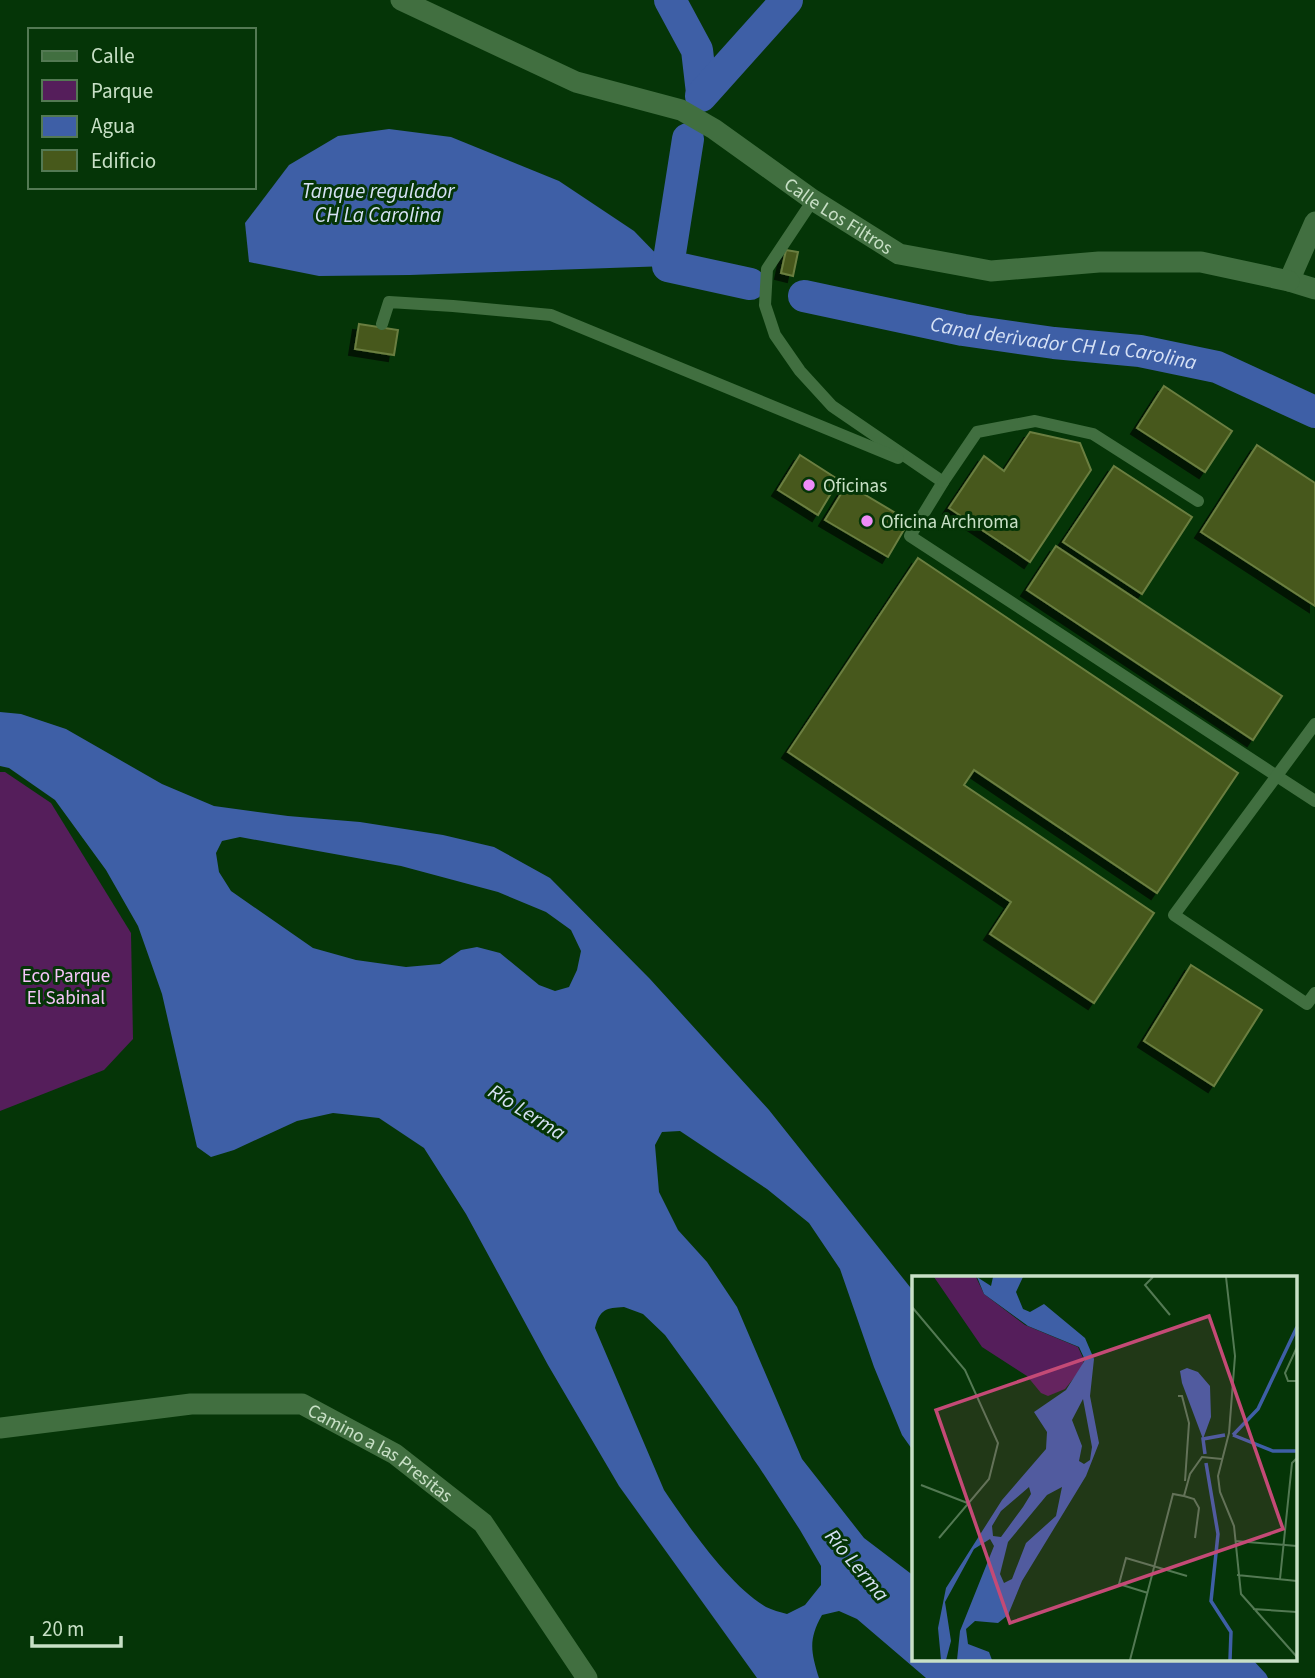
<svg xmlns="http://www.w3.org/2000/svg" width="1315" height="1678" font-family="'Source Sans 3',sans-serif">
<defs>
<filter id="shadow"><feDropShadow dx="-6" dy="6" stdDeviation="0" flood-color="#0009"/></filter>
</defs>
<rect width="100%" height="100%" fill="#053507"/>
<path fill="#551e5b" d="M0 772H5L51 803 131 933 133 1039 104 1070 0 1111Z"/>
<g fill="#3e5fa6" fill-rule="evenodd">
<path d="M389 129 451 137 559 181 634 231 668 266 410 275 319 276 249 262 245 223 289 165 338 136Z"/>
<path d="M0 712 21 714 66 729 162 784 214 806 288 816 360 822 443 835 494 847 550 878 650 979 769 1110 914 1292V1452L902 1435 874 1367 840 1269 809 1223 767 1189 680 1131 662 1132 655 1145 659 1192 678 1230 707 1262 737 1307 802 1459 864 1538 914 1576V1659H1252L1266 1674 1268 1678H926L857 1619 839 1611 822 1615C808 1640 811 1652 819 1678H757L619 1486 548 1365 466 1214 424 1148 379 1118 333 1113 297 1121 234 1150 211 1157 197 1147 162 994 138 926 106 870 55 800 9 768 0 766ZM240 837 401 866 498 892 546 912 571 930 581 951 577 970 569 987 555 991 539 985 500 953 477 947 461 950 440 964 406 967 356 960 313 948 231 891 219 872 216 853 222 841ZM624 1307 643 1314 665 1335 702 1386 759 1467 800 1530 821 1566V1585L805 1605 787 1614C780 1612 772 1610 766 1607 730 1586 688 1526 664 1490L595 1328C600 1309 606 1308 624 1307Z"/>
</g>
<g fill="none" stroke-linecap="round" stroke-linejoin="round">
<g stroke="#3e5fa6" stroke-width="32">
<path d="M670 0 697 50 702 93"/>
<path d="M701 96 787 0"/>
<path d="M688 139 668 266 750 284"/>
<path id="s1" d="M804 296 963 330 1054 343 1140 351 1217 367 1315 412"/>
</g>
</g>
<g fill="#47591b" stroke="#6b7e41" stroke-width="2" filter="url(#shadow)">
<path d="M786 250 798 252 793 276 781 273Z"/>
<path d="M359 324 398 330 394 355 355 349Z"/>
<path d="M1164 386 1232 431 1205 472 1137 428Z"/>
<path d="M1030 432 1080 443 1091 470 1030 562 949 508 984 456 1004 471Z"/>
<path d="M1257 445 1315 483V606L1201 532Z"/>
<path d="M800 455 839 480 818 515 778 490Z"/>
<path d="M1114 466 1192 517 1142 594 1063 542Z"/>
<path d="M847 484 909 521 888 557 825 520Z"/>
<path d="M1056 546 1282 696 1253 740 1027 590Z"/>
<path d="M918 558 1238 773 1157 893 974 770 964 785 1154 913 1094 1003 990 934 1011 902 788 752Z"/>
<path d="M1191 965 1262 1010 1214 1086 1144 1041Z"/>
</g>
<g fill="none" stroke-linecap="round" stroke-linejoin="round">
<g stroke="#416f40" stroke-width="12">
<path d="M813 200 767 269 765 305 775 335 800 371 832 406 943 482 910 536 1315 801"/>
<path d="M382 324 389 302 453 306 551 315 898 458"/>
<path d="M943 482 977 432 1035 421 1093 434 1198 501"/>
<path d="M1315 724 1174 915 1307 1004 1315 993"/>
</g>
<g stroke="#416f40" stroke-width="21">
<path d="M1315 222 1289 281 1315 289"/>
<path id="s2" d="M0 1428 191 1404H302L395 1454 483 1523 587 1678"/>
</g>
<path stroke="#416f40" stroke-width="21" id="s3" d="M401 0 576 82 681 110 714 129 813 200 899 254 991 271 1099 262H1201L1289 281"/>
</g>
<g fill="#ee8cf8" stroke="#053507" stroke-width="2.5">
<circle cx="809" cy="485" r="7"/>
<circle cx="867" cy="521" r="7"/>
</g>
<g text-anchor="middle" stroke-width="6" stroke-linejoin="round" paint-order="stroke">
<g font-size="19" fill="#c8e0c6" stroke="#053507">
<text dy="7" stroke="none"><textPath href="#s3" startOffset="492">Calle Los Filtros</textPath></text>
<text dy="7" stroke="none"><textPath href="#s2" startOffset="396">Camino a las Presitas</textPath></text>
</g>
<g font-size="19" fill="#c8e0c6" stroke="#053507" text-anchor="start">
<text x="823" y="492">Oficinas</text>
<text x="881" y="528">Oficina Archroma</text>
</g>
<g font-size="19" fill="#f6c5fa" stroke="#053507">
<text x="66" y="982">Eco Parque<tspan x="66" dy="22">El Sabinal</tspan></text>
</g>
<g font-size="21" font-style="italic" fill="#d6e1f5" stroke="#053507">
<text x="378" y="198">Tanque regulador<tspan x="378" dy="24">CH La Carolina</tspan></text>
<text dy="7" stroke="none"><textPath href="#s1" startOffset="264">Canal derivador CH La Carolina</textPath></text>
<text transform="translate(527 1112) rotate(32)" y="7">Río Lerma</text>
<text transform="translate(857 1565) rotate(50)" y="7">Río Lerma</text>
</g>
</g>
<g transform="translate(912 1276)">
<rect width="385" height="385" fill="#053507"/>
<path d="M22 1H64L72 18 113 49 166 71 172 84 169 93 153 113 136 120 129 117 115 100 70 71Z" fill="#551e5b"/>
<path d="M65 1 79 10 81 1H111L104 16 111 33 118 36 132 28 173 62 182 83 178 120 187 167 174 200 110 305 96 339 86 347 63 345 54 353 56 368 77 376 80 384H45L48 355 82 270 78 263 62 273 33 326 39 365 34 384H29L26 352 34 312 90 224 134 173 135 156 122 136 154 114 173 84 167 71 116 50 72 18ZM171 123 180 171 178 184 172 188 167 185 170 170 160 144ZM117 211 119 218 111 231 89 261 81 260 80 250 89 235ZM150 211 144 240 114 267 100 303 92 307 88 298 96 266 135 219ZM275 92 286 96 298 110 299 141 291 163 270 107 268 95Z" fill="#3e5fa6" fill-rule="evenodd"/>
<path fill="none" stroke="#3e5fa6" stroke-width="3.5" d="M321 159 346 133 385 51M321 159 361 175H385M293 178 291 163 313 159M294 187 306 258 299 325 319 356 318 384"/>
<path fill="none" stroke="#537953" stroke-width="2" d="M241 1 233 9 258 39M314 1 323 80 317 157 306 200 308 216 322 250 329 318 385 381M0 31 53 94 86 167 77 203 27 262M385 71 373 97 376 105H385M266 120H270L277 147 273 205M9 209 58 228M272 220 282 223 287 232 283 262M323 265 385 270M325 299 385 305M368 303 380 187 385 182M236 317 207 308 214 282 275 300M341 333 385 336M218 384 261 218 272 220 278 198 290 181 310 183"/>
<path fill="#c44a76" fill-opacity="0.15" stroke="#c44a76" stroke-width="3.5" d="M297 40 371 253 98 347 24 134Z"/>
<rect width="385" height="385" fill="none" stroke="#c8e0c6" stroke-width="3.5"/>
</g>
<rect x="28" y="28" width="228" height="161" fill="#053507" stroke="#537953" stroke-width="2"/>
<rect x="42" y="51" width="35" height="10" fill="#416f40" stroke="#537953" stroke-width="2"/>
<text x="91" y="63" font-size="21" fill="#c8e0c6">Calle</text>
<rect x="42" y="80" width="35" height="21" fill="#551e5b" stroke="#537953" stroke-width="2"/>
<text x="91" y="98" font-size="21" fill="#c8e0c6">Parque</text>
<rect x="42" y="116" width="35" height="21" fill="#3e5fa6" stroke="#537953" stroke-width="2"/>
<text x="91" y="133" font-size="21" fill="#c8e0c6">Agua</text>
<rect x="42" y="150" width="35" height="21" fill="#47591b" stroke="#537953" stroke-width="2"/>
<text x="91" y="168" font-size="21" fill="#c8e0c6">Edificio</text>
<path d="M32 1636v10h89v-10" fill="none" stroke="#c8e0c6" stroke-width="3.5"/>
<text x="42" y="1636" font-size="21" fill="#c8e0c6" stroke="#053507" stroke-width="5" paint-order="stroke">20 m</text>
</svg>
